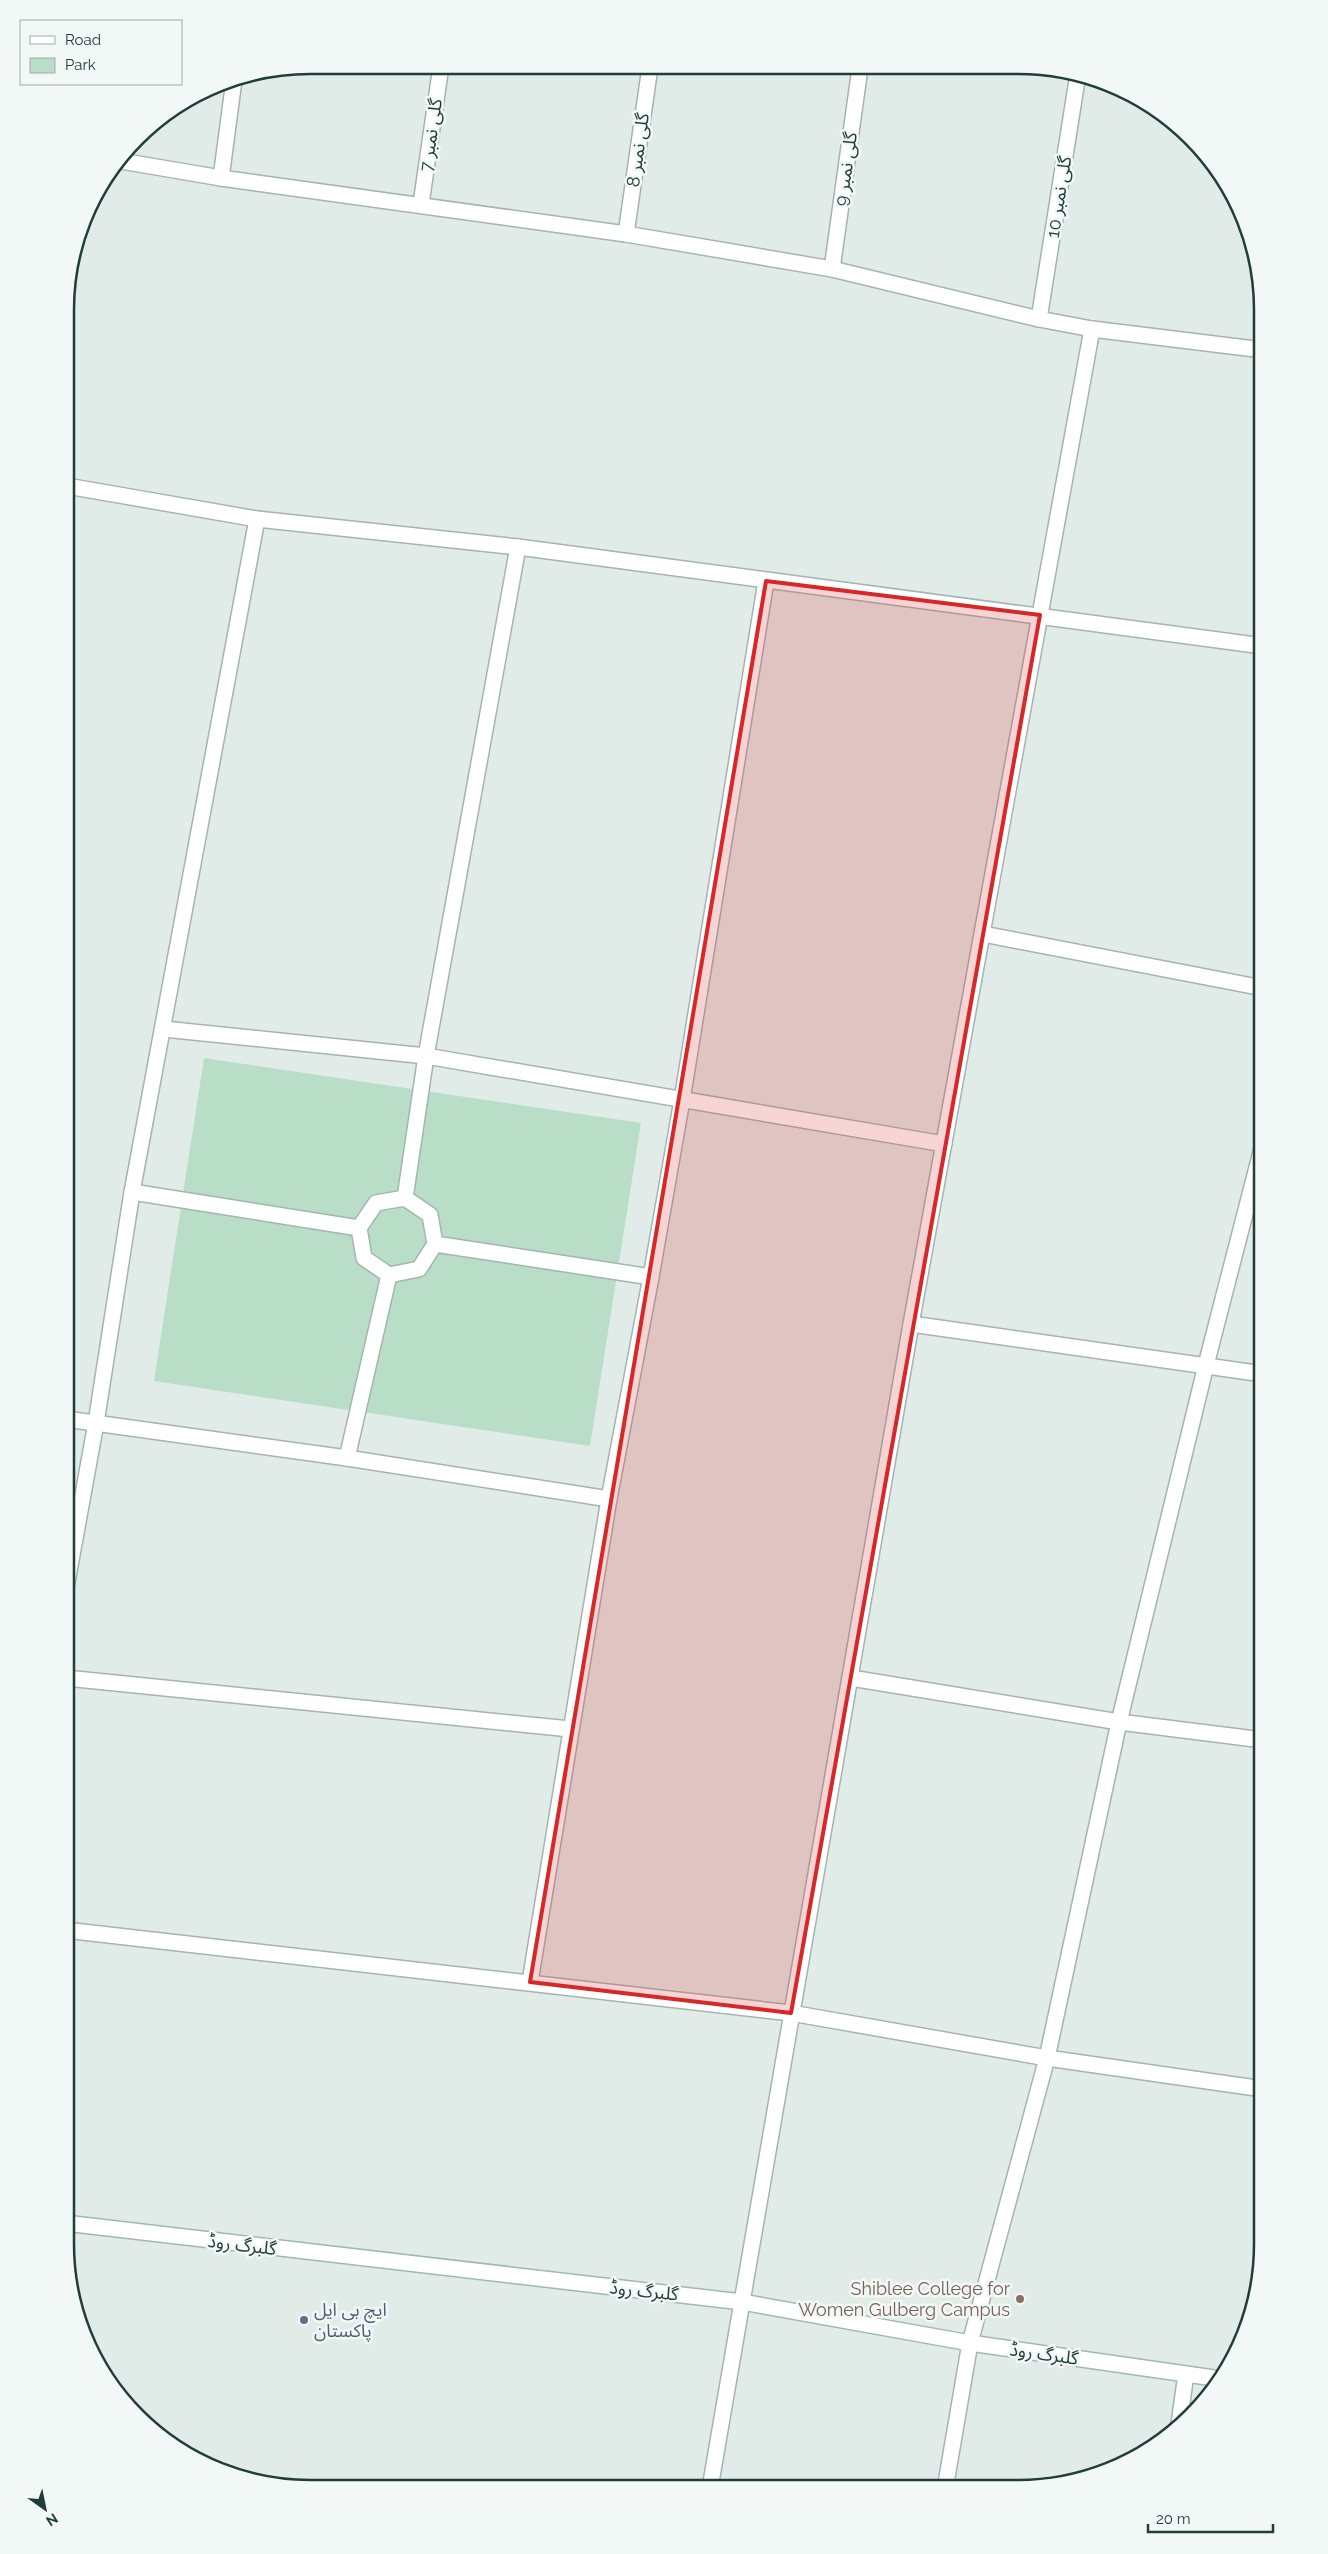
<svg xmlns="http://www.w3.org/2000/svg" width="1328" height="2554" font-family="Raleway,'Noto Sans Arabic',sans-serif">
<rect width="100%" height="100%" fill="#e1ece9"/>
<path fill="#b9dec8" d="M204 1058 641 1123 590 1446 154 1381Z"/>
<g fill="none" stroke-linecap="round" stroke-linejoin="round">
<g stroke="#a4b4b1" stroke-width="18">
<g id="pedestrian">
<path d="M132 1192 359 1228"/>
<path d="M405 1198 430 1215 435 1244 419 1269 389 1275 364 1258 359 1228 376 1203Z"/>
<path d="M405 1198 426 1056"/>
<path d="M435 1244 651 1277"/>
<path d="M347 1458 389 1275"/>
</g>
</g>
<g stroke="#a4b4b1" stroke-width="18">
<g id="minor">
<path d="M121 161 221 178 626 234 832 269 1039 319 1092 329 1263 350"/>
<path d="M221 178 234 80"/>
<path d="M421 204 441 66"/>
<path d="M626 234 650 67"/>
<path d="M832 269 860 68"/>
<path d="M1039 319 1078 74"/>
<path d="M67 486 257 519 518 547 1263 646"/>
<path d="M983 934 1263 988"/>
<path d="M164 1029 426 1056 944 1144"/>
<path d="M426 1056 518 547"/>
<path d="M911 1324 1263 1374"/>
<path d="M66 1419 347 1458 609 1499"/>
<path d="M66 1588 96 1423 132 1192 257 519"/>
<path d="M66 1678 570 1729"/>
<path d="M851 1678 1119 1722 1263 1740"/>
<path d="M65 1930 791 2013 1047 2058 1263 2089"/>
<path d="M530 1982 609 1499 651 1277 682 1100 766 581"/>
<path d="M742 2302 911 1324 1092 329"/>
<path d="M1179 2424 1186 2374"/>
<path d="M945 2489 970 2343 1047 2058 1119 1722 1206 1365 1263 1144"/>
</g>
</g>
<g stroke="#a4b4b1" stroke-width="18">
<path id="tertiary" d="M710 2488 742 2302"/>
</g>
<g stroke="#9fb8b2" stroke-width="18">
<path id="secondary" d="M65 2223 742 2302 970 2343 1221 2379"/>
</g>
<use href="#pedestrian" stroke="#fff" stroke-width="15"/>
<use href="#minor" stroke="#fff" stroke-width="15"/>
<use href="#tertiary" stroke="#fff" stroke-width="15"/>
<use href="#secondary" stroke="#fff" stroke-width="15"/>
</g>
<path fill="#d62828" fill-opacity="0.2" stroke="#d62828" stroke-width="4" stroke-linejoin="round" d="M766 581 1040 615 791 2013 530 1982Z"/>
<circle fill="#8d6e63" stroke="#f1f8f6" stroke-width="2" cx="1020" cy="2299" r="5"/>
<circle fill="#5c6f8a" stroke="#f1f8f6" stroke-width="2" cx="304" cy="2320" r="5"/>
<g text-anchor="middle" stroke-width="5" stroke-linejoin="round" paint-order="stroke">
<g font-size="18" fill="#213d39" stroke="#f1f8f6">
<text transform="translate(431 135) rotate(-82)" y="6">گلی نمبر 7</text>
<text transform="translate(638 150) rotate(-82)" y="6">گلی نمبر 8</text>
<text transform="translate(846 169) rotate(-82)" y="6">گلی نمبر 9</text>
<text transform="translate(1059 197) rotate(-81)" y="6">گلی نمبر 10</text>
<text transform="translate(242 2245) rotate(7)" y="6">گلبرگ روڈ</text>
<text transform="translate(644 2291) rotate(6)" y="6">گلبرگ روڈ</text>
<text transform="translate(1044 2354) rotate(8)" y="6">گلبرگ روڈ</text>
</g>
<g font-size="18" fill="#785e54" stroke="#f1f8f6" text-anchor="end">
<text x="1010" y="2295">Shiblee College for<tspan x="1010" dy="21">Women Gulberg Campus</tspan></text>
</g>
<g font-size="18" fill="#4e5e75" stroke="#f1f8f6" text-anchor="start">
<text x="314" y="2316">ایچ بی ایل<tspan x="314" dy="21">پاکستان</tspan></text>
</g>
</g>
<path d="M0 0H1328V2554H0ZM310 74H1018A236 236 0 0 1 1254 310V2244A236 236 0 0 1 1018 2480H310A236 236 0 0 1 74 2244V310A236 236 0 0 1 310 74Z" fill="#f1f8f6" fill-rule="evenodd"/>
<path fill="none" stroke="#213d39" stroke-width="2.5" d="M310 74H1018A236 236 0 0 1 1254 310V2244A236 236 0 0 1 1018 2480H310A236 236 0 0 1 74 2244V310A236 236 0 0 1 310 74Z"/>
<rect x="20" y="20" width="162" height="65" fill="#f1f8f6" stroke="#9eadaa"/>
<rect x="30" y="36" width="25" height="8" fill="#ffffff" stroke="#9eadaa"/>
<text x="65" y="45" font-size="15" fill="#213d39">Road</text>
<rect x="30" y="58" width="25" height="15" fill="#b9dec8" stroke="#9eadaa"/>
<text x="65" y="70" font-size="15" fill="#213d39">Park</text>
<g transform="translate(45 2509) rotate(147)" stroke="#f1f8f6" stroke-width="4" paint-order="stroke">
<path d="M0-4L9 19L0 12L-9 19Z" fill="#213d39"/>
<text y="-8" font-size="14" font-weight="bold" text-anchor="middle" fill="#213d39">N</text>
</g>
<path d="M1148 2524v8h125v-8" fill="none" stroke="#213d39" stroke-width="2.5"/>
<text x="1156" y="2524" font-size="15" fill="#213d39" stroke="#f1f8f6" stroke-width="4" paint-order="stroke">20 m</text>
</svg>
